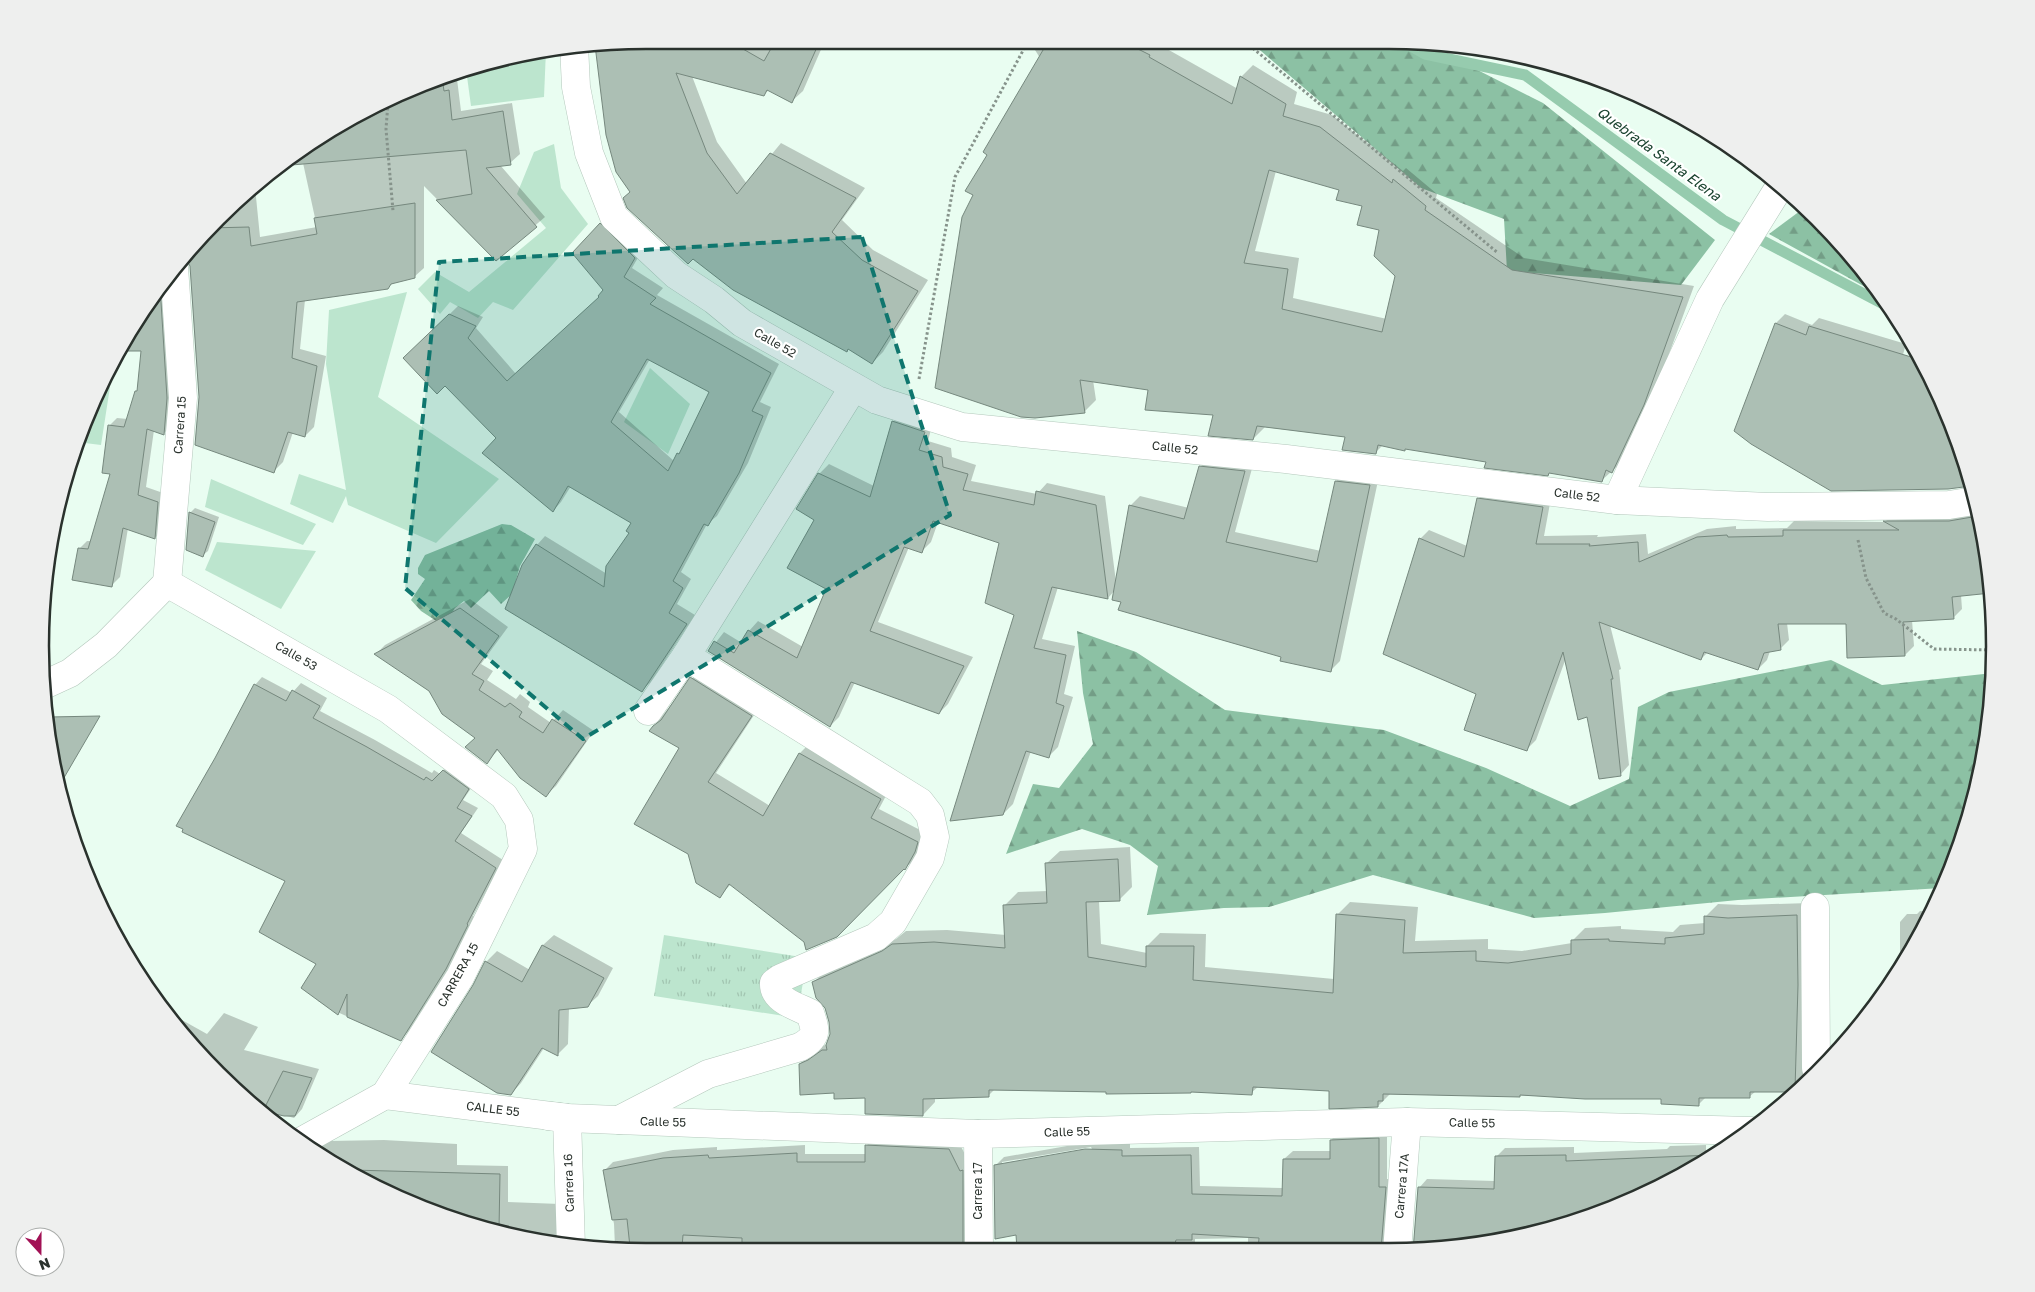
<svg xmlns="http://www.w3.org/2000/svg" width="2035" height="1292" font-family="'Golos Text',sans-serif">
<defs>
<pattern id="forest-firs" width="22" height="20" patternUnits="userSpaceOnUse" patternTransform="scale(1.25)"><rect width="22" height="20" fill="#8cc1a4"/><path d="M5 1l3.5 6h-7zM16 11l3.5 6h-7z" fill="#739d86"/></pattern>
<pattern id="park-tufts" width="24" height="20" patternUnits="userSpaceOnUse" patternTransform="scale(1.25)"><rect width="24" height="20" fill="#bce5ce"/><path d="M3 7l-1-3M5 7V3M7 7l1-3M15 17l-1-3M17 17v-4M19 17l1-3" fill="none" stroke="#a2c5b1"/></pattern>
</defs>
<rect width="100%" height="100%" fill="#e9fdf1"/>
<g fill="#bce5ce">
<path d="M546 50 544 97 471 106 466 69Z"/>
<path d="M554 144 561 188 588 224 513 310 493 302 478 318 450 302 440 314 418 289 435 272 469 292 546 228 517 194 534 152Z"/>
<path d="M407 292 378 397 499 479 436 543 348 505 346 496 333 523 290 504 299 474 346 490 326 364 329 310Z"/>
<path d="M650 368 690 404 668 454 624 422Z"/>
<path d="M102 386 110 387 101 445 77 442 72 454Z"/>
<path d="M211 479 316 524 303 545 205 507Z"/>
<path d="M217 542 316 551 281 609 205 570Z"/>
</g>
<g fill="url(#forest-firs)">
<path d="M1254 45H1428L1543 103 1715 240 1681 285 1507 271 1504 219 1421 188Z"/>
<path d="M1804 208 1845 247 1878 294 1769 234Z"/>
<path d="M502 524 511 525 535 539 520 566 512 594 501 604 489 591 471 608 464 601 455 608 444 626 421 611 411 600 425 579 418 574V568L425 555Z"/>
<path d="M1077 631 1136 652 1225 710 1384 730 1486 768 1570 806 1629 779 1638 707 1669 692 1831 660 1882 685 1993 673 1994 686 1974 803 1942 888 1738 900 1605 913 1534 918 1373 875 1269 907 1224 908 1147 915 1158 866 1130 845 1082 829 1006 854 1033 784 1059 788 1093 744 1083 693Z"/>
</g>
<path fill="url(#park-tufts)" d="M664 935 807 958 797 1018 654 996Z"/>
<g fill="#0003" fill-rule="evenodd">
<path d="M597 45H823L803 91 792 101 769 90 763 95 692 76 717 142 747 184 781 143 865 188 842 220 873 250 928 280 883 352 872 363 631 192Z"/>
<path d="M1038 45H1160L1238 89 1241 77 1253 65 1297 92 1294 104 1332 115 1403 171 1406 168 1437 194 1436 198 1524 258 1694 286 1655 392 1624 460 1601 481 1550 472 1548 474 1487 461 1383 445 1375 453 1346 436 1265 427 1253 439 1215 414 1150 389 1093 380 1096 400 1084 412 975 195 989 154 1040 58 1035 50ZM1276 171 1341 189 1364 205 1381 229 1397 275 1387 319 1293 298 1299 258 1255 251Z"/>
<path d="M456 71 461 111 512 103 520 154 510 163 500 165 545 217 496 259 424 186V268L414 277 394 282 387 288 305 300 300 349 326 356 314 427 305 436 293 432 283 462 274 471 200 397 191 266 188 257 184 255 218 217 255 187 260 237 317 227 303 163 396 110 394 100Z"/>
<path d="M609 216 643 249 632 268 663 288 657 295 779 364 760 402 771 407 748 463 717 516 707 524 681 572 691 579 677 604 695 615 651 682 642 690 537 545 545 536 607 574 631 532 633 522 571 486 561 502 553 511 497 437 445 384 405 358 458 306 483 317 476 328 516 374 600 297 605 290 601 224ZM650 359 711 391 683 449 674 461 619 412Z"/>
<path d="M162 282 172 426 164 433 154 430 146 487 166 494 163 530 155 538 128 528 120 577 112 585 79 549 87 541H91L112 473 109 426 117 418 128 419 138 389 143 350H118Z"/>
<path d="M1785 314 1812 325 1819 318 1906 344 1898 372 1926 370 1963 451 1776 323Z"/>
<path d="M903 413 933 422 928 441 951 448 952 457 976 465 971 481 1037 494 1047 483 1105 496 1116 582 1130 506 1140 496 1189 508 1200 467 1210 457 1254 461 1235 532 1321 551 1336 481 1346 472 1379 476 1340 661 1330 671 1282 656 1122 601 1115 590 1108 598 1058 587 1042 639 1075 646 1064 694 1073 697 1058 747 1049 756 1031 751 1013 804 1003 814 1015 614 1001 542 938 522 931 542 922 551 909 547 878 622 973 657 948 704 939 713 855 682 839 717 830 726 709 651 724 632 742 643 749 631 758 621 803 647 827 589 815 520 819 474 829 464 874 486 893 422Z"/>
<path d="M1487 490 1551 498 1544 536 1598 535 1597 537 1646 534 1648 554 1707 529 1736 526V529L1787 528 1794 521 1885 522 1894 513 1976 510 1990 567 1961 595 1962 609 1953 618 1912 620 1914 646 1905 655 1848 623H1787L1789 640 1780 649 1770 651 1767 660 1758 669 1708 652 1701 659 1610 625 1621 669 1619 670 1629 765 1620 775 1588 716 1566 658 1536 740 1527 749 1478 694 1420 539 1429 530 1467 546 1478 499Z"/>
<path d="M195 508 219 517 208 551 203 555 190 513Z"/>
<path d="M470 599 508 627 481 664 493 671 487 680 516 699 520 694 530 702 528 707 551 723 563 710 594 731 556 786 546 795 499 749 487 762 477 738 430 690 376 654 385 645Z"/>
<path d="M700 669 760 706 716 773 770 806 800 753 809 744 889 790 879 809 926 833 924 842 914 860 905 868 805 941 731 884 720 896 681 747 654 726Z"/>
<path d="M262 677 292 693 301 683 327 698 320 711 375 740 432 773 434 770 440 774 451 763 476 781 463 800 478 808 461 833 503 860 473 916 475 917 454 960 408 1032 400 1040 335 1011 318 1001V963L287 881 198 839 199 786 216 758 255 685Z"/>
<path d="M51 721 52 760 45 722Z"/>
<path d="M1130 847 1132 887 1119 900 1099 901 1101 944 1147 953V946L1160 933 1206 934 1205 967 1334 979 1337 915 1350 902 1418 907 1415 941 1488 939V949L1522 951 1572 943V941L1585 928 1621 926V929L1673 932 1680 925 1705 923V917L1718 904 1742 905 1809 903 1807 1078 1794 1091H1756L1749 1097 1707 1096 1698 1105 1663 1098 1391 1093 1378 1106 1330 1090 1259 1086 1251 1093 996 1088 988 1096 935 1098V1102L923 1115 866 1097 836 1092 800 1064 813 1051 827 1044 831 1034 830 1022 826 1008 814 982 827 969 896 939 906 931 947 930 1006 935 1005 905 1018 892 1048 891 1047 863 1060 851Z"/>
<path d="M1920 911 1933 912 1908 954H1900V922L1907 914H1917Z"/>
<path d="M554 935 613 968 598 996 587 1006 569 1008 568 1044 557 1055 544 1048 521 1083 511 1094 474 986 486 962 497 951 530 970 543 945Z"/>
<path d="M224 1013 258 1027 244 1050 319 1069 302 1109 294 1118 254 1107 217 1074 177 1025 182 1020 207 1034Z"/>
<path d="M1387 1130V1179H1394L1393 1251 1248 1250V1238L1195 1239V1250L1146 1249 1018 1233 995 1166 1004 1157 1095 1141 1130 1142V1148L1199 1147 1200 1186 1283 1188 1284 1159 1293 1151H1331V1140L1339 1132ZM1091 1147 1092 1149 1002 1165V1162Z"/>
<path d="M875 1137 958 1140 969 1163 968 1249 615 1247 614 1224 604 1171 613 1162 673 1150 717 1147V1150L805 1145V1154H866V1146Z"/>
<path d="M384 1140 457 1144V1165L508 1166V1202L560 1204 558 1245 414 1206 314 1148 329 1141Z"/>
<path d="M1706 1145V1159L1657 1189 1546 1231 1429 1251 1419 1188 1427 1179 1495 1181 1496 1157 1505 1148 1574 1147V1153L1667 1149 1670 1146Z"/>
</g>
<g fill="none" stroke-linecap="round" stroke-linejoin="round">
<path stroke="#96cbae" stroke-width="11" d="M1409 45 1425 54 1525 75 1723 220 1887 306"/>
</g>
<g fill="#acbfb4" stroke="#76887e" fill-rule="evenodd">
<path d="M595 45H736L764 61 773 45H818L792 103 767 90 764 96 676 73 707 153 737 194 770 153 856 198 832 232 862 260 918 291 872 364 848 349 847 352 733 290 693 259 688 264 627 208 623 198 630 192 616 172 606 135Z"/>
<path d="M1046 45H1130L1150 55 1149 57 1232 104 1240 76 1286 104 1283 116 1320 127 1392 183 1393 179 1426 206 1425 210 1512 270 1683 297 1644 405 1612 473 1606 470 1602 482 1549 473 1548 476 1484 468 1486 462 1405 449V451L1378 445 1376 454 1342 450 1345 437 1257 426 1253 440 1208 436 1213 415 1145 410 1148 390 1080 380 1085 413 1035 418 1021 417 935 388 962 217 973 195 965 191 987 155 983 152ZM1269 170 1339 190 1336 200 1362 206 1357 225 1379 230 1374 256 1395 276 1382 332 1282 309 1288 269 1244 263Z"/>
<path d="M442 77 444 91 449 90 452 120 503 111 511 165 486 168 537 227 496 261 436 200 472 194 466 150 280 166 309 142Z"/>
<path d="M415 203V278L391 284 388 289 297 302 292 358 317 366 305 437 288 432 274 473 195 445 199 397 190 266 184 256 209 228 249 227 251 246 317 234 314 218Z"/>
<path d="M600 223 635 258 624 277 656 298 650 304 771 373 752 411 763 416 739 473 708 526 704 524 673 581 683 588 669 613 687 624 642 692 505 609 522 565 536 544 604 587 606 566 629 533 626 531 631 523 568 486 553 512 482 453 496 438 445 386 437 394 403 358 449 314 476 326 468 338 507 381 599 297 598 296 603 290 572 253ZM647 359 709 392 679 454 677 453 668 471 611 422Z"/>
<path d="M160 286 167 398 164 435 147 429 138 495 158 502 155 539 123 528 112 587 72 580 78 548 88 549 110 474 102 473 108 425 124 427 135 391H137L141 351H118Z"/>
<path d="M1775 323 1806 335 1809 326 1921 360 1963 451 1971 486 1948 489 1831 491 1751 444 1734 431Z"/>
<path d="M892 421 925 432 919 450 942 457 943 467 968 474 963 490 1034 505 1036 491 1096 505 1108 599 1052 587 1034 648 1066 655 1056 703 1064 706 1049 758 1026 751 1003 815 950 821 1014 615 985 603 999 543 933 521 922 553 904 547 870 631 964 666 939 714 851 682 830 727 708 651 714 641 734 653 748 630 797 658 826 589 787 568 814 520 796 509 818 473 870 497Z"/>
<path d="M1199 466 1245 471 1226 542 1317 562 1335 481 1370 485 1331 672 1280 661 1281 657 1118 610 1121 602 1112 600 1129 505 1184 519Z"/>
<path d="M1477 498 1543 507 1536 544H1590L1589 546 1638 542 1639 562 1697 537 1727 535 1728 537 1783 536V530H1899L1883 521H1949L1978 516 1990 567 1991 593 1952 597 1954 619 1903 622 1905 656 1847 658 1846 624H1778L1781 650 1764 653 1758 670 1704 652 1701 660 1599 622 1613 679H1611L1621 776 1599 779 1587 717 1578 720 1563 652 1527 751 1464 730 1476 694 1383 654 1419 538 1464 557Z"/>
<path d="M189 512 215 522 203 557 186 550Z"/>
<path d="M460 608 499 636 472 674 484 681 479 690 505 707 510 703 522 712 519 717 543 733 552 719 586 741 546 797 520 778 497 749 487 764 465 747 475 738 442 714 429 691 374 654Z"/>
<path d="M690 677 752 716 708 782 763 816 799 753 881 799 871 818 918 842 915 852 905 870 904 869 837 937 806 950 804 942 729 884 720 898 696 883 688 854 634 824 679 748 649 731 653 726 661 720Z"/>
<path d="M254 684 286 701 292 690 320 706 313 718 367 747 424 780 426 777 432 781 443 770 469 789 457 808 472 816 455 841 496 868 467 924 468 925 446 969 401 1041 347 1017V994L338 1015 301 988 316 964 259 932 285 881 182 832 183 829 176 826 215 758Z"/>
<path d="M100 716 58 788 50 750 49 717Z"/>
<path d="M1118 859 1120 901 1086 902 1088 957 1146 967V946H1194L1193 980 1333 993 1336 914 1405 920 1403 953 1476 951V961L1508 963 1571 954V940L1609 939V941L1665 944V938L1704 934V916L1728 918 1797 915 1798 985 1795 1090 1793 1092H1750V1098H1699V1106L1661 1104V1099H1585L1520 1095V1097L1383 1094V1101H1378V1107L1329 1109V1091L1253 1087 1252 1095 1191 1092V1093L1106 1094V1092L989 1090V1097L923 1099V1116L865 1114V1098L834 1099V1093L800 1095 799 1064 808 1060 822 1050H827L826 1045 830 1034 829 1022 825 1008 816 998 812 982 882 951 892 944 934 942 1005 948 1003 905 1047 903 1045 863Z"/>
<path d="M542 945 604 978 588 1007 559 1010 558 1056 542 1048 511 1095 497 1093 431 1052 473 985 485 961 522 982Z"/>
<path d="M283 1071 312 1078 295 1116H284L263 1111Z"/>
<path d="M1379 1138V1187H1386L1381 1250H1258L1259 1238 1192 1234V1240H1176L1173 1250 1017 1249 1016 1235 995 1239 994 1165 1085 1149 1122 1150V1156L1191 1155 1192 1194 1282 1196 1283 1159H1330V1140Z"/>
<path d="M865 1145 949 1149 960 1171 963 1170V1244L960 1245V1249L742 1248V1238L683 1235 682 1247H630L627 1219 612 1220 603 1170 663 1158 708 1155 709 1158 797 1153V1162H865Z"/>
<path d="M1566 1155V1161L1712 1155 1657 1189 1546 1231 1429 1251H1413L1418 1187 1494 1189 1495 1156Z"/>
<path d="M352 1170 500 1174 499 1229 414 1206Z"/>
</g>
<g fill="none" stroke-linecap="round" stroke-linejoin="round">
<g stroke="#b4c8bc" stroke-width="29">
<path id="pedestrian" d="M619 1120 708 1074 800 1047C818 1037 816 1031 810 1013 796 1006 773 1000 774 983L781 978 876 937 893 922 930 858 935 837 930 815 920 802 686 656"/>
</g>
<g stroke="#b4c8bc" stroke-width="29">
<g id="minor">
<path d="M167 583 388 709 504 796 519 820 523 849 460 977 385 1095 302 1141"/>
<path d="M167 583 183 398 174 267"/>
<path d="M44 685 70 673 106 645 167 583"/>
<path d="M648 711 686 656 853 388"/>
<path d="M1815 907 1816 1068"/>
<path d="M385 1095 567 1118 978 1134"/>
<path d="M548 1116 567 1118 571 1247"/>
<path d="M1397 1251 1407 1122"/>
</g>
</g>
<g stroke="#b4c8bc" stroke-width="29">
<g id="tertiary">
<path d="M574 45 576 87 589 153 614 217 676 275 714 300 742 323 877 400 962 427 1286 459 1617 500 1768 507 1949 505 1974 501"/>
<path d="M1617 500 1710 299 1780 186"/>
<path d="M979 1249 978 1134 1407 1122 1751 1131"/>
</g>
</g>
<g stroke="#86938b" stroke-width="3" stroke-dasharray="2.5 2.5" stroke-linecap="butt">
<path d="M1249 45 1498 253"/>
<path d="M388 103 386 129 393 211"/>
<path d="M919 379 955 177 1026 45"/>
<path d="M1858 540 1866 578 1884 613 1896 619 1934 649 1993 650"/>
</g>
<use href="#pedestrian" stroke="#fff" stroke-width="28"/>
<use href="#minor" stroke="#fff" stroke-width="28"/>
<use href="#tertiary" stroke="#fff" stroke-width="28"/>
</g>
<path fill="#0f766e" fill-opacity="0.2" stroke="#0f766e" stroke-width="4" stroke-dasharray="10 6" stroke-linejoin="round" d="M862 237 950 515 583 739 405 588 439 262Z"/>
<g text-anchor="middle" stroke-width="4.5" stroke-linejoin="round" paint-order="stroke">
<g font-size="12" fill="#2a322d" stroke="#fff">
<text transform="translate(775 343) rotate(30)" y="4">Calle 52</text>
<text transform="translate(180 425) rotate(-86)" y="4">Carrera 15</text>
<text transform="translate(1175 448) rotate(6)" y="4">Calle 52</text>
<text transform="translate(1577 495) rotate(7)" y="4">Calle 52</text>
<text transform="translate(296 656) rotate(30)" y="4">Calle 53</text>
<text transform="translate(458 975) rotate(-61)" y="4">CARRERA 15</text>
<text transform="translate(493 1109) rotate(7)" y="4">CALLE 55</text>
<text transform="translate(663 1122) rotate(2)" y="4">Calle 55</text>
<text transform="translate(1472 1123) rotate(1)" y="4">Calle 55</text>
<text transform="translate(1067 1132) rotate(-2)" y="4">Calle 55</text>
<text transform="translate(569 1183) rotate(-92)" y="4">Carrera 16</text>
<text transform="translate(1402 1186) rotate(-85)" y="4">Carrera 17A</text>
<text transform="translate(978 1191) rotate(-90)" y="4">Carrera 17</text>
</g>
<g font-size="14" font-style="italic" fill="#18422e" stroke="#fff">
<text transform="translate(1659 154) rotate(36)" y="5">Quebrada Santa Elena</text>
</g>
</g>
<path d="M0 0H2035V1292H0ZM646 49H1389A597 597 0 0 1 1986 646V646A597 597 0 0 1 1389 1243H646A597 597 0 0 1 49 646V646A597 597 0 0 1 646 49Z" fill="#eeefee" fill-rule="evenodd"/>
<path fill="none" stroke="#2a322d" stroke-width="2.5" d="M646 49H1389A597 597 0 0 1 1986 646V646A597 597 0 0 1 1389 1243H646A597 597 0 0 1 49 646V646A597 597 0 0 1 646 49Z"/>
<g transform="translate(40 1252) rotate(159)"><circle r="24" fill="#ffffff" stroke="#aaadab"/>
<path d="M0-4L9 19L0 12L-9 19Z" fill="#a21155"/>
<text y="-8" font-size="14" font-weight="bold" text-anchor="middle" fill="#2a322d">N</text>
</g>
</svg>
